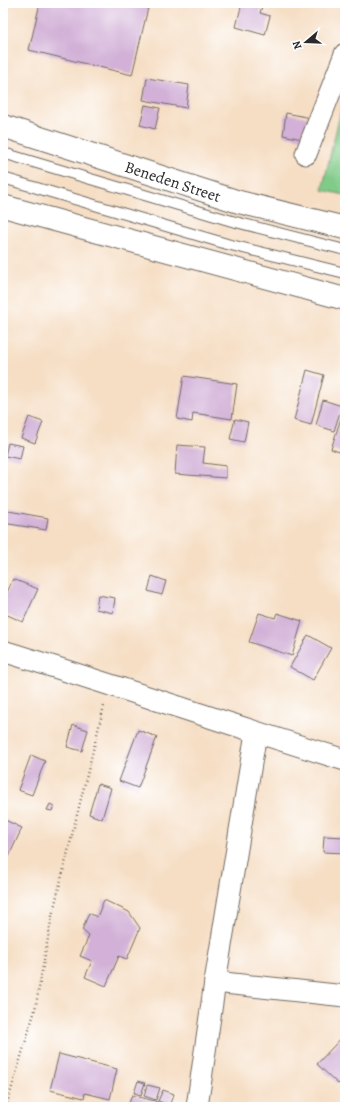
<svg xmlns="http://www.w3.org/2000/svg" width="348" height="1110" font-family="Alegreya,serif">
<rect width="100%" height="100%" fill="#fff"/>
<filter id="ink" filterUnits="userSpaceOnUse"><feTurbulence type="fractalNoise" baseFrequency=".025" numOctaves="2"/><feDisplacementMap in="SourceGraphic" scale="8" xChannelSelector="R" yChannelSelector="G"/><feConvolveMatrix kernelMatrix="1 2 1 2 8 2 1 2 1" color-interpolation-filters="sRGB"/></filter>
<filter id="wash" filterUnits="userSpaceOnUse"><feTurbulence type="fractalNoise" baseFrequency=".012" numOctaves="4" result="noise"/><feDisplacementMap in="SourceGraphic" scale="16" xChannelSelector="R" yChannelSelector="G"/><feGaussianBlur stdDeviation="0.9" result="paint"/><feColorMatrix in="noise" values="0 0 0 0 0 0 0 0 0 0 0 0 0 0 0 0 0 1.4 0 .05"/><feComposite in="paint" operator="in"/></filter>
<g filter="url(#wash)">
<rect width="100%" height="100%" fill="#f6dec4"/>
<path fill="#81cb89" stroke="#567b5a" d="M345 93V195L322 190Z"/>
<g id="blocks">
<g fill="#d2b0d7">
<path d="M40 3H128L148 8 132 75 29 50Z"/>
<path d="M242 3H263L260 13 270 16 265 35 236 27Z"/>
<path d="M147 78 189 85 186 108 143 100Z"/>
<path d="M145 105 160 108 155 129 140 125Z"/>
<path d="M286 113 311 118 307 140 283 135Z"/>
<path d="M307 370 324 375 311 425 294 420Z"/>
<path d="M184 376 237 384 232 419 193 413 192 422 177 419Z"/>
<path d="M323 400 342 406 334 431 316 425Z"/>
<path d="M342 415 345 416V454L331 449Z"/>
<path d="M29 417 43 422 35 443 21 438Z"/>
<path d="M235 419 248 422 244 442 230 439Z"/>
<path d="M8 443 23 446 20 459 5 456Z"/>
<path d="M177 445 205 447 203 463 226 466V478L175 474Z"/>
<path d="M3 510 48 518 46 530 3 523Z"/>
<path d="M152 576 166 581 162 595 148 591Z"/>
<path d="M13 579 38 589 23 622 3 613V601Z"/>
<path d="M98 595 115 598 113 613 96 609Z"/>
<path d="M259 613 275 618 277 613 302 621 292 656 249 642Z"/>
<path d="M308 635 331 648 313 680 290 667Z"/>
<path d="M73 725 88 730 82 751 67 747Z"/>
<path d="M138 730 157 737 138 788 119 781Z"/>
<path d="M31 755 45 761 32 795 18 790Z"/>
<path d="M98 784 111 788 102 819 89 814Z"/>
<path d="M50 804 54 806 52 811 47 810Z"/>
<path d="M3 819 22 828 3 869Z"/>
<path d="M324 836 345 837V853L323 852Z"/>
<path d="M104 900 129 912 140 928 127 959 119 956 106 986 85 977 92 961 80 956 89 936 82 930 89 913 97 917Z"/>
<path d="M345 1034V1077L338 1084 317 1064Z"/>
<path d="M59 1054 117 1069 110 1099 85 1093 84 1098 50 1090Z"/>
<path d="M138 1081 145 1083 141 1095 134 1093Z"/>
<path d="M147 1085 160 1088 156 1100 144 1096Z"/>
<path d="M163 1090 174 1094 169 1105 158 1101Z"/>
<path d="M132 1095 158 1102 157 1107 128 1106Z"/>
</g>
</g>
</g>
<g filter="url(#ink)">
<use href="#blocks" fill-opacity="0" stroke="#726a61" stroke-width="1"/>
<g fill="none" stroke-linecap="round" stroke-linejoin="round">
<g stroke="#726a61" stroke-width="12">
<g id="lane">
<path d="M3 153 232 221 345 250"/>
<path d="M3 178 227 244 345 273"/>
</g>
</g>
<g stroke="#726a61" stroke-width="23">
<g id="street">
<path d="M306 154 345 54"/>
<path d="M3 651C117 686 231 725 345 760"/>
<path d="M215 982 345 996"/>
<path d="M197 1107 215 982 256 733"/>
</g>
</g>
<g stroke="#726a61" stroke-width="24">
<g id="secondary">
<path d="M3 126 239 202 345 228"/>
<path d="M3 206 345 299"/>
</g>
</g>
<path stroke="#726a61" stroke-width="2.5" stroke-dasharray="1 3" stroke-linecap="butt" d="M6 1107 35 1010 52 916 104 706"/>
<use href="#lane" stroke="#fff" stroke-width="10"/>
<use href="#street" stroke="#fff" stroke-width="21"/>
<use href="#secondary" stroke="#fff" stroke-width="22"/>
</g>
</g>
<g text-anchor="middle" stroke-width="3" stroke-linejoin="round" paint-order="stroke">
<g font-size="16" fill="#2b2b2b" stroke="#fff">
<text transform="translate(173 181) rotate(18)" y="6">Beneden Street</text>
</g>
</g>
<rect width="348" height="1110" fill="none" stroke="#fff" stroke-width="16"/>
<g transform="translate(306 42) rotate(251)" stroke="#ffffff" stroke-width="3" paint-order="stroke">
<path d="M0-3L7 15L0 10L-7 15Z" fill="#2b2b2b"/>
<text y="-6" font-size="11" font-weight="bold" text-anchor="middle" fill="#2b2b2b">N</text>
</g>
</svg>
